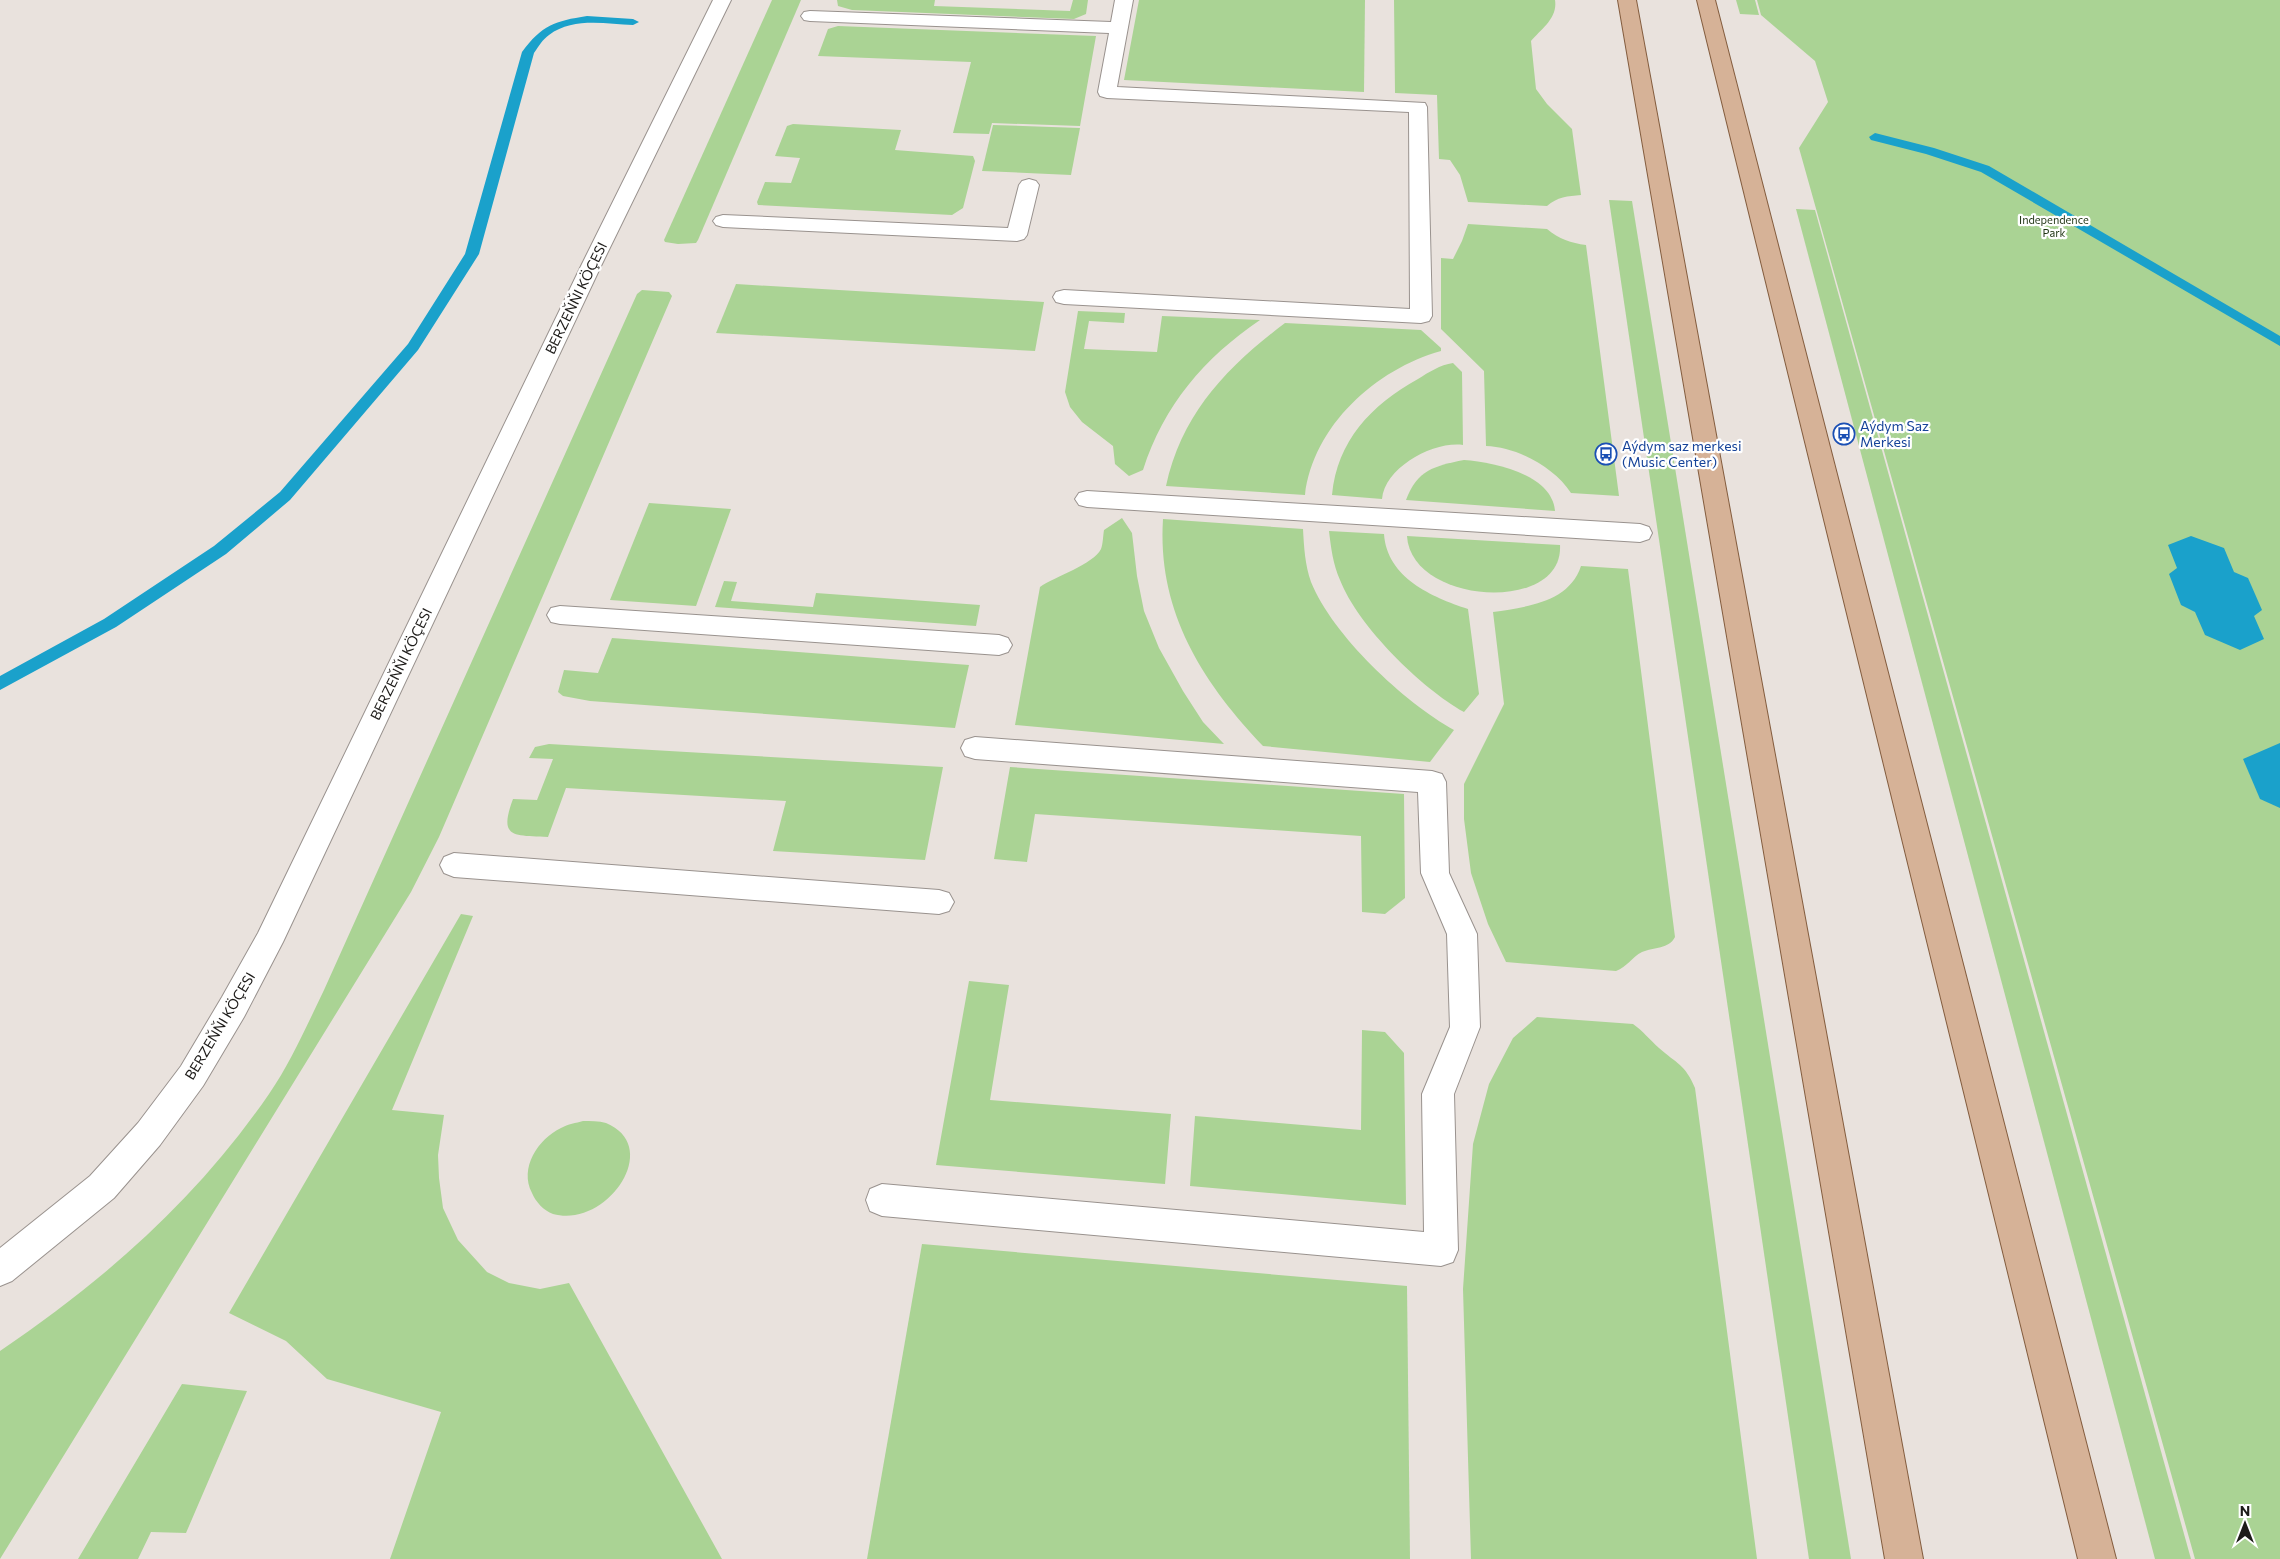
<svg xmlns="http://www.w3.org/2000/svg" width="2280" height="1559" font-family="Commissioner,sans-serif">
<rect width="100%" height="100%" fill="#e9e2dd"/>
<g fill="#aad394">
<path d="M772 0H801L698 240 696 243 678 244 665 242 664 240Z"/>
<path d="M837 0H935L934 6 1070 11 1073 0H1088L1086 14 1074 19 852 10 838 6Z"/>
<path d="M1139 0H1365L1364 92 1124 80Z"/>
<path d="M1394 0H1555C1558 18 1541 29 1531 41L1536 89 1547 104 1572 129 1581 195C1568 196 1557 197 1547 206L1468 202 1460 175 1450 160 1439 159 1437 95 1395 93Z"/>
<path d="M1736 0H1755L1759 15 1740 14Z"/>
<path d="M1757 0H2280V1559H2195L1799 148 1828 102 1815 61 1761 15Z"/>
<path d="M838 26 1096 36 1080 126 992 123 989 134 953 133 971 62 818 56 828 29Z"/>
<path d="M793 124 901 130 895 150 973 156 975 161 963 208 952 215 758 205 757 202 765 182 791 183 800 158 775 156 787 126Z"/>
<path d="M993 125 1080 128 1071 175 982 171Z"/>
<path d="M1609 200 1632 201 1851 1559H1809Z"/>
<path d="M1796 209 1815 210 2191 1559H2155Z"/>
<path d="M1468 224 1547 229C1559 239 1571 243 1586 245L1619 496 1571 493C1554 467 1517 447 1486 446L1484 371 1441 329V258L1453 259 1462 241Z"/>
<path d="M736 284 1044 302 1035 351 716 333Z"/>
<path d="M642 290 669 292 672 296 439 837 411 892 0 1559V1351C106 1279 196 1200 269 1094 291 1062 307 1025 324 990L637 294Z"/>
<path d="M1078 311 1125 313 1124 323 1089 321 1084 349 1157 352 1162 316 1260 320C1204 358 1164 405 1143 470L1129 476 1115 464 1113 446 1082 422 1070 407 1065 392Z"/>
<path d="M1285 323 1421 330 1441 348V351C1376 369 1313 426 1305 495L1166 486C1182 413 1227 367 1285 323Z"/>
<path d="M1453 363 1462 372 1463 445C1434 441 1385 467 1382 499L1332 495C1337 441 1371 405 1418 379 1429 372 1440 365 1453 363Z"/>
<path d="M1464 460C1493 462 1552 474 1555 511L1406 500C1417 470 1434 466 1464 460Z"/>
<path d="M649 503 731 509 696 606 610 600Z"/>
<path d="M1122 518 1132 533 1137 576 1144 611 1159 648 1183 691 1203 722 1224 744 1015 725 1040 587C1054 577 1094 564 1101 549 1103 544 1103 536 1104 530Z"/>
<path d="M1163 519 1303 529C1304 547 1305 565 1311 582 1333 636 1404 702 1454 730L1430 762 1263 746C1202 682 1157 611 1163 519Z"/>
<path d="M1329 531 1384 534C1387 578 1432 597 1468 609L1479 694 1464 712C1421 688 1358 626 1340 580 1333 564 1331 548 1329 531Z"/>
<path d="M1407 536 1560 545C1564 614 1411 605 1407 536Z"/>
<path d="M1581 566 1628 569 1675 937C1669 949 1654 947 1642 952 1632 957 1627 967 1616 971L1506 962 1488 924 1471 873 1464 819V784L1504 704 1493 612C1525 607 1569 603 1581 566Z"/>
<path d="M724 581 737 582 731 601 813 607 816 593 980 605 976 626 715 607Z"/>
<path d="M612 638 969 665 955 728 590 701 563 696 558 692 564 670 598 673Z"/>
<path d="M549 744 943 767 925 860 773 851 786 801 566 788 548 837C514 835 498 839 513 799L537 800 553 759 529 758 535 747Z"/>
<path d="M1010 767 1404 794 1405 898 1385 914 1362 912 1361 836 1035 814 1027 862 994 859Z"/>
<path d="M461 914 473 916 392 1110 444 1115 438 1155 439 1178 443 1208 458 1240 487 1272 509 1283 540 1289 569 1283 722 1559H390L441 1412 327 1379 286 1341 229 1313Z"/>
<path d="M969 981 1009 985 990 1100 1171 1114 1165 1184 936 1165Z"/>
<path d="M1537 1017 1633 1024C1643 1031 1650 1040 1659 1048 1677 1064 1685 1064 1695 1088L1757 1559H1471L1463 1289 1473 1144 1489 1084 1513 1038Z"/>
<path d="M1362 1030 1385 1032 1404 1053 1406 1205 1190 1186 1195 1116 1361 1130Z"/>
<path d="M583 1121C590 1121 599 1121 606 1123 664 1147 606 1229 553 1214 544 1211 535 1201 532 1193 519 1168 538 1139 561 1128 568 1124 576 1123 583 1121Z"/>
<path d="M922 1244 1407 1286 1410 1559H867Z"/>
<path d="M182 1384 247 1391 186 1533 151 1532 138 1559H78Z"/>
</g>
<g fill="#1aa1cb">
<path d="M2191 536 2224 548 2234 572 2248 578 2262 610 2254 616 2264 639 2240 650 2205 635 2195 612 2181 605 2169 574 2177 568 2168 545Z"/>
<path d="M2280 743V808L2260 799 2243 759Z"/>
</g>
<g fill="none" stroke-linecap="round" stroke-linejoin="round">
<g fill="#1aa1cb" fill-rule="evenodd">
<path d="M587 16 633 19 639 22 633 25C605 24 573 17 549 35 543 39 538 47 534 53L479 254 418 350 290 500 226 554 116 627 0 690V676L104 619 214 546 280 492 408 344 465 254 522 52C542 25 555 21 587 16Z"/>
<path d="M1875 133 1934 148 1989 166 2280 336V346L1981 172 1926 154 1871 140 1869 137Z"/>
</g>
<g stroke="#99928e" stroke-width="2">
<g id="lane">
<path d="M1115 0H1133L1117 87 1425 103 1427 107 1432 316 1429 321 1421 323 1064 304 1056 302 1053 297 1056 292 1064 290 1410 309 1409 112 1107 98 1100 96 1098 92 1109 33 810 21 804 20 801 16 804 12 810 11 1111 22Z"/>
<path d="M1029 179 1036 181 1039 185 1027 235 1024 239 1017 241 723 227 716 225 713 221 716 217 723 215 1008 228 1019 185 1022 181Z"/>
<path d="M1087 491 1640 524 1649 527 1652 533 1649 539 1640 542 1087 507 1079 505 1075 499 1079 493Z"/>
<path d="M560 606 999 635 1008 638 1012 645 1008 652 999 655 560 624 551 622 547 615 551 608Z"/>
<path d="M975 737 1432 771 1442 774 1446 782 1449 873 1477 934 1480 1027 1454 1094 1458 1250 1453 1262 1441 1266 882 1216 870 1211 866 1200 870 1189 882 1184 1424 1232 1422 1094 1450 1027 1447 934 1421 873 1418 792 975 759 965 756 961 748 965 740Z"/>
<path d="M454 853 939 890 949 893 954 902 949 911 939 914 454 877 444 873 440 865 444 857Z"/>
</g>
</g>
<g stroke="#99928e" stroke-width="2">
<path id="secondary" d="M713 0H731L601 266 283 942 244 1017 203 1086 160 1145 114 1198 12 1281 0 1286V1248L90 1176 138 1123 181 1066 222 997 258 933 581 266Z"/>
</g>
<g stroke="#835c3e" stroke-width="2">
<g id="primary">
<path d="M1618 0H1636L1923 1559H1885Z"/>
<path d="M1697 0H1715L2116 1559H2078Z"/>
</g>
</g>
<use href="#lane" fill="#fff" fill-rule="evenodd"/>
<use href="#secondary" fill="#fff" fill-rule="evenodd"/>
<use href="#primary" fill="#d6b297" fill-rule="evenodd"/>
</g>
<defs>
<g id="bus-ring" transform="scale(1.125)"><circle r="9.5" fill="#fff" stroke="#1a4fb4" stroke-width="1.5"/><path d="M-5-6H5V4H4V6H2V4H-2V6H-4V4H-5ZM-3.5-4V0h7V-4ZM-3.5 1.2v1.5H-2V1.2ZM2 1.2v1.5H3.5V1.2Z" fill="#1a4fb4"/></g>
</defs>
<g fill-rule="evenodd">
<use href="#bus-ring" x="1844" y="434"/>
<use href="#bus-ring" x="1606" y="454"/>
</g>
<g text-anchor="middle" stroke-width="4.5" stroke-linejoin="round" paint-order="stroke">
<g font-size="11" fill="#1c3110" stroke="#fff">
<text x="2054" y="224">Independence<tspan x="2054" dy="13">Park</tspan></text>
</g>
<g font-size="14" fill="#1d1b19" stroke="#fff">
<text transform="translate(576 298) rotate(-64)" y="5">BERZEŇŇI KÖÇESI</text>
<text transform="translate(401 664) rotate(-64)" y="5">BERZEŇŇI KÖÇESI</text>
<text transform="translate(220 1026) rotate(-59)" y="5">BERZEŇŇI KÖÇESI</text>
</g>
<g font-size="14" fill="#164399" stroke="#fff" text-anchor="start">
<text x="1860" y="431">Aýdym Saz<tspan x="1860" dy="16">Merkesi</tspan></text>
<text x="1622" y="451">Aýdym saz merkesi<tspan x="1622" dy="16">(Music Center)</tspan></text>
</g>
</g>
<g transform="translate(2245 1524)" stroke="#ffffff" stroke-width="4" paint-order="stroke">
<path d="M0-4L9 19L0 12L-9 19Z" fill="#1d1b19"/>
<text y="-8" font-size="14" font-weight="bold" text-anchor="middle" fill="#1d1b19">N</text>
</g>
</svg>
